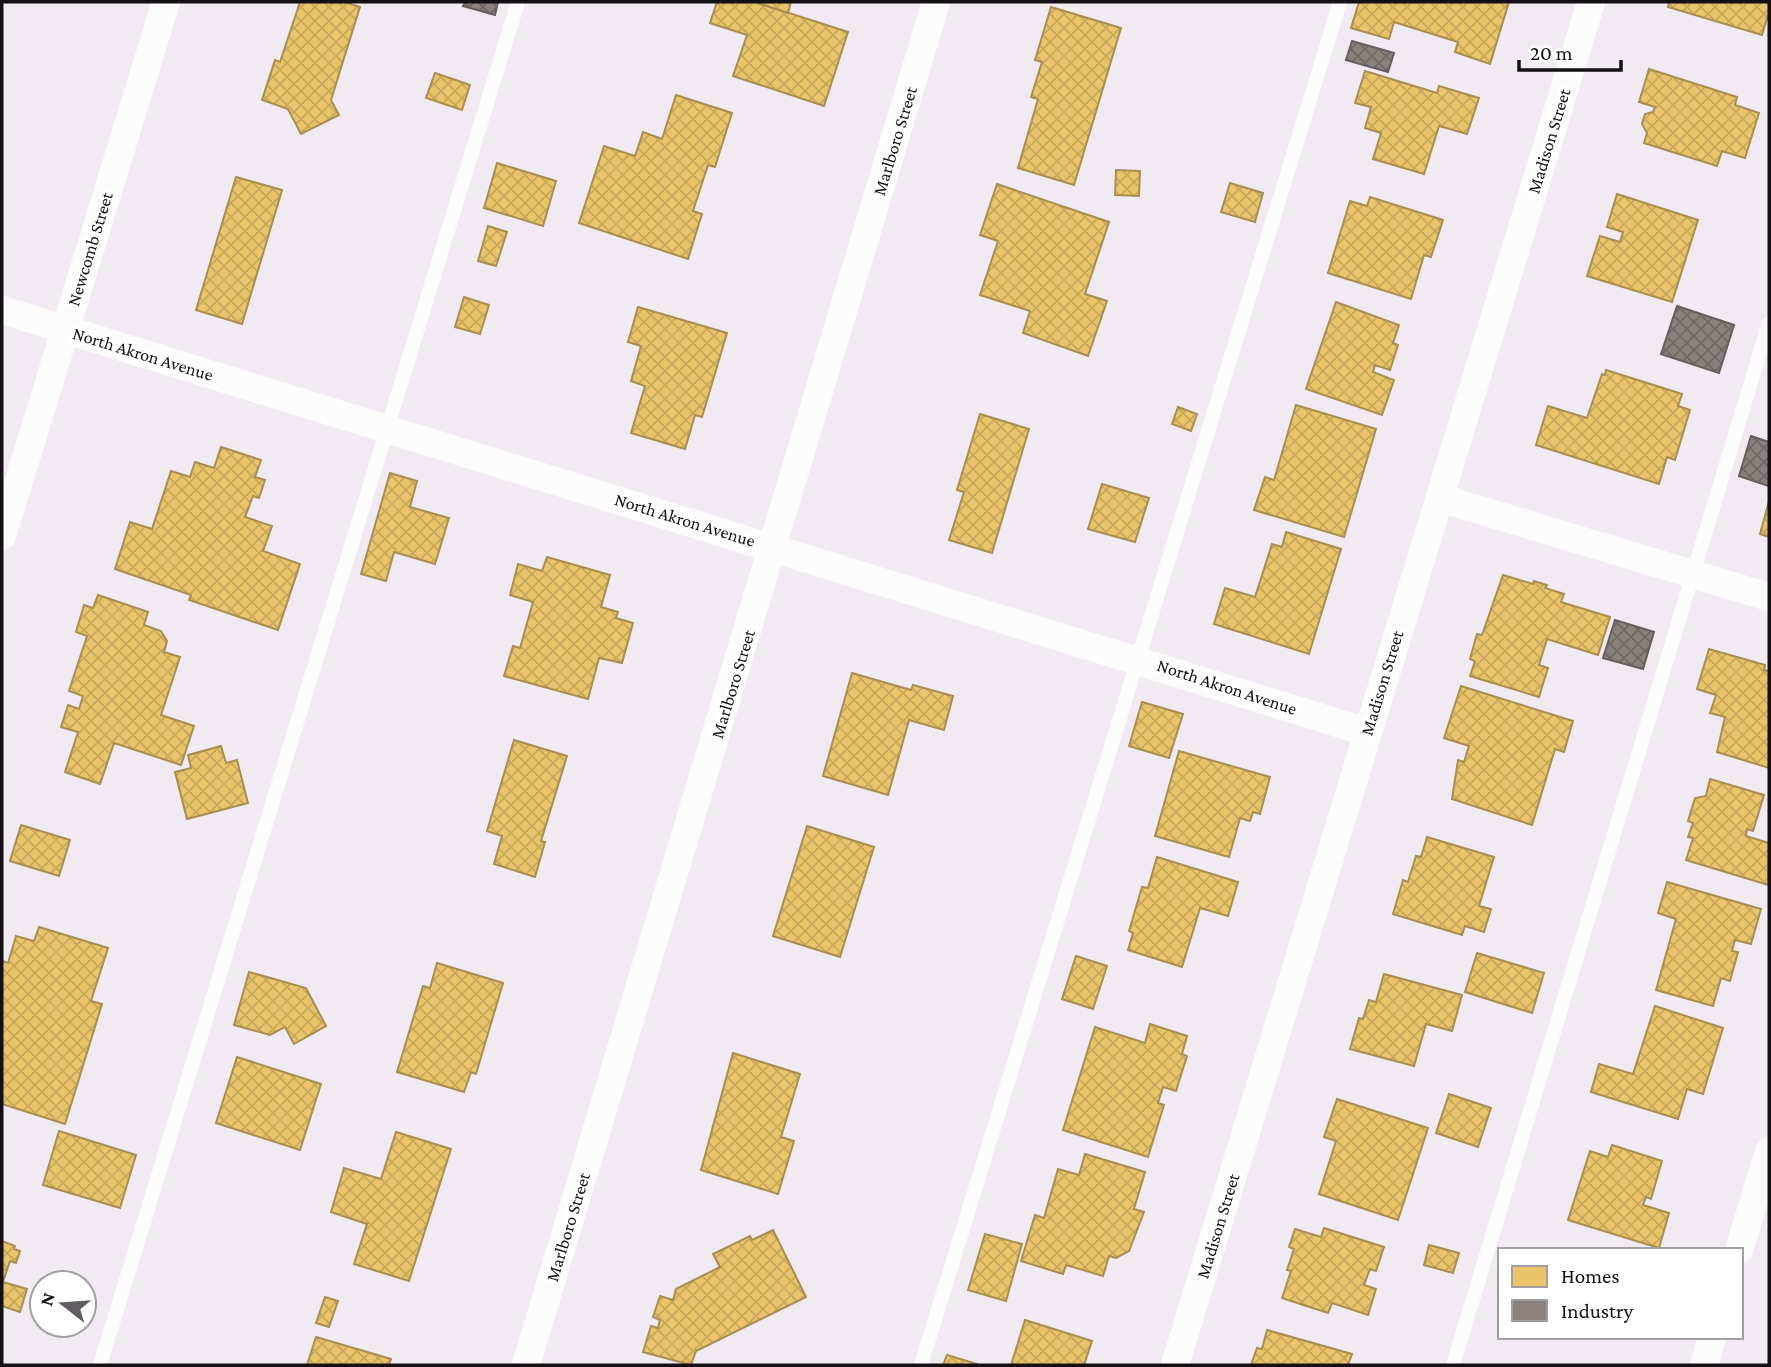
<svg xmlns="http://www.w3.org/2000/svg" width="1771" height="1367" font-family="'Crimson Pro',serif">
<defs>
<pattern id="homes-cross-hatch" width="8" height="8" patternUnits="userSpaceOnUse" patternTransform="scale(1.75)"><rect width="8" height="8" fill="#e9c46a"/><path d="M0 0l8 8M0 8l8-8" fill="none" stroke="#c7a75b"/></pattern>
<pattern id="industry-cross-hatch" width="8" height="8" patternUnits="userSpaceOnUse" patternTransform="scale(1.75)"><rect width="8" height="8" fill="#8a817c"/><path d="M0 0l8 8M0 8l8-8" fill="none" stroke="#706864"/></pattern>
</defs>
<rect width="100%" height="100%" fill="#f1eaf2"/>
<g fill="url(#homes-cross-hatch)" stroke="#a98e50" stroke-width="2">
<path d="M300 2H344L360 7 331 100 339 115 301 134 288 109 262 100 275 60 280 62Z"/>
<path d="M717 2H755L848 32 824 106 733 76 747 35 710 23Z"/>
<path d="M755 2H791L788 13Z"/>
<path d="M1359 2H1509L1490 64 1455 52 1458 42 1394 22 1389 39 1351 28Z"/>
<path d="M1669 2H1769V12L1762 35 1668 7Z"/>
<path d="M1051 7 1121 28 1074 185 1018 168 1038 99 1031 97 1042 62 1035 60Z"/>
<path d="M1649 69 1737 97 1735 105 1759 113 1745 158 1722 151 1717 166 1644 143 1647 133 1642 124 1645 114 1653 112 1655 107 1639 102Z"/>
<path d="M1365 71 1437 93 1439 86 1479 98 1467 134 1439 126 1424 174 1373 159 1381 133 1365 128 1371 107 1355 103Z"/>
<path d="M435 73 470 85 462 110 426 98Z"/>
<path d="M676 95 732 113 715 167 708 165 693 211 702 214 688 259 579 223 604 146 635 156 643 132 662 139Z"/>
<path d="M497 163 556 181 543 226 484 208Z"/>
<path d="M1116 170 1140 171 1139 196 1115 195Z"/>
<path d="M236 177 282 190 242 324 196 310Z"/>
<path d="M1230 183 1263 193 1255 222 1221 212Z"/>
<path d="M997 184 1109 222 1085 294 1107 301 1088 356 1023 333 1030 311 980 295 998 241 980 235Z"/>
<path d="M1617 194 1698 220 1672 302 1587 276 1600 236 1620 242 1623 232 1607 227Z"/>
<path d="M1370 197 1443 220 1431 257 1424 255 1411 299 1328 273 1350 201 1367 206Z"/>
<path d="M488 226 507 232 496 266 478 261Z"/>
<path d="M464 297 489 305 480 334 455 327Z"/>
<path d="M1336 302 1399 325 1393 343 1398 345 1390 370 1375 365 1373 372 1394 380 1382 415 1306 389Z"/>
<path d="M638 307 727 333 702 417 695 415 685 449 631 433 645 386 631 381 641 346 628 342Z"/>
<path d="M1606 370 1682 394 1678 406 1690 410 1675 460 1667 457 1659 484 1536 445 1548 406 1587 418 1602 374 1605 375Z"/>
<path d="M1296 405 1376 429 1344 537 1254 510 1265 477 1274 480Z"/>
<path d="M1178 407 1197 414 1191 431 1172 424Z"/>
<path d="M980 414 1029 429 992 553 949 540 964 492 957 490Z"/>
<path d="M221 447 261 460 255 477 265 480 259 498 253 496 245 517 272 526 263 551 300 564 278 630 189 600 191 595 115 569 130 522 152 529 171 471 190 477 195 462 214 468Z"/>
<path d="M390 473 417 481 410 507 449 518 435 564 394 552 386 581 361 574Z"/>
<path d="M1102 484 1149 498 1135 542 1088 529Z"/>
<path d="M1769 501V537L1760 534Z"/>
<path d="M1286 532 1341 549 1309 654 1214 624 1225 588 1255 597 1272 544 1282 547Z"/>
<path d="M547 557 610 575 601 607 618 612 616 618 633 623 622 663 599 658 588 699 504 676 513 646 520 648 533 602 510 595 518 564 542 571Z"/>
<path d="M1503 575 1533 584 1534 581 1547 585 1545 588 1564 594 1561 602 1610 617 1598 655 1547 639 1539 665 1548 668 1539 697 1470 676 1475 661 1470 659 1477 634 1482 635Z"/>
<path d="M98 595 148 612 144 625 161 631 167 641 164 652 180 657 161 715 194 726 181 765 114 743 100 784 65 772 78 732 61 727 68 705 79 709 83 696 69 691 87 636 76 632 84 605 93 608Z"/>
<path d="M1709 649 1765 665 1764 670 1769 671V768L1717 752 1725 717 1710 713 1716 695 1697 689Z"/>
<path d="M852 673 911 690 913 685 953 696 944 730 909 720 888 795 823 776Z"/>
<path d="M1461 686 1573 721 1564 752 1555 749 1532 825 1452 799 1458 760 1464 762 1469 746 1444 738Z"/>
<path d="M1142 702 1183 714 1169 758 1129 746Z"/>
<path d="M514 740 567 756 541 841 545 842 535 877 494 864 502 836 487 831Z"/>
<path d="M221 746 226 763 237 760 248 803 187 819 175 772 191 768 188 755Z"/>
<path d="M1179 751 1270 777 1260 814 1253 812 1250 821 1240 818 1229 857 1155 836Z"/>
<path d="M1710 779 1764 795 1753 831 1747 829 1746 836 1769 843 1768 885 1686 860 1693 838 1688 837 1693 823 1688 821 1695 798 1706 796Z"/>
<path d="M21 825 70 840 59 876 10 861Z"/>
<path d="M807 826 874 847 840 957 773 936Z"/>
<path d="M1427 837 1494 857 1479 906 1491 909 1484 932 1465 926 1462 935 1393 914 1403 880 1408 882 1416 856 1421 857Z"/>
<path d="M1157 857 1238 882 1228 916 1200 908 1182 967 1128 950 1133 933 1129 931 1142 887 1148 888Z"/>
<path d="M1667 882 1761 909 1751 944 1735 940 1732 951 1738 952 1730 981 1721 978 1713 1006 1656 990 1676 919 1658 913Z"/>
<path d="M39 927 108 948 91 1001 102 1004 65 1124 2 1104V964L3 961 8 963 16 936 34 941Z"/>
<path d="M1477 953 1544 973 1532 1013 1465 992Z"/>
<path d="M1076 956 1107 966 1093 1009 1062 999Z"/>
<path d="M437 963 503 983 476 1074 471 1072 464 1092 397 1072 423 986 430 988Z"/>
<path d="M249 972 306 988 326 1026 294 1044 285 1027 270 1035 234 1025Z"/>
<path d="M1384 974 1462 995 1452 1031 1426 1024 1414 1066 1350 1049 1359 1018 1363 1019 1369 1000 1376 1002Z"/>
<path d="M1655 1006 1723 1028 1703 1094 1687 1089 1678 1119 1591 1092 1599 1064 1633 1074Z"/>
<path d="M1150 1024 1187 1036 1182 1054 1187 1056 1176 1091 1163 1087 1158 1103 1164 1105 1148 1157 1063 1130 1095 1027 1145 1043Z"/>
<path d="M733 1053 800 1074 781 1137 794 1141 778 1194 701 1170Z"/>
<path d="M237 1057 321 1084 300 1150 216 1123Z"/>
<path d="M1449 1094 1491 1108 1478 1147 1436 1133Z"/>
<path d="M1337 1099 1428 1128 1398 1220 1319 1194 1336 1141 1324 1137Z"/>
<path d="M59 1131 136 1155 120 1208 43 1185Z"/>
<path d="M396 1132 451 1149 409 1281 354 1264 367 1224 331 1212 344 1168 381 1179Z"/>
<path d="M1612 1145 1662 1161 1651 1199 1646 1197 1643 1205 1669 1213 1659 1248 1568 1220 1590 1151 1608 1157Z"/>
<path d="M1085 1154 1145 1172 1134 1209 1144 1212 1129 1251 1116 1258 1109 1256 1103 1276 1066 1265 1063 1274 1021 1261 1035 1215 1044 1218 1058 1169 1079 1175Z"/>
<path d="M1324 1228 1384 1247 1376 1271 1370 1269 1364 1285 1376 1289 1368 1315 1332 1303 1328 1313 1282 1298 1291 1271 1287 1270 1294 1249 1289 1247 1295 1229 1321 1237Z"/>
<path d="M773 1230 806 1297 696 1351 691 1365 643 1352 651 1326 658 1328 660 1320 653 1317 660 1296 673 1300 676 1289 720 1267 713 1254 750 1236 752 1240Z"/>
<path d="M985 1234 1022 1244 1006 1301 968 1290Z"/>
<path d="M2 1241 15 1246 14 1249 20 1251 16 1263 10 1261 3 1282 27 1289 20 1312 2 1306Z"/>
<path d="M1429 1245 1459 1253 1453 1273 1424 1265Z"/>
<path d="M325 1297 338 1301 329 1327 316 1323Z"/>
<path d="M1025 1320 1092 1341 1084 1365H1011Z"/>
<path d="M1267 1330 1352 1354 1348 1365H1251L1257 1348 1262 1349Z"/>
<path d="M316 1337 391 1359 389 1365H307Z"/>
<path d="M947 1355 977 1364V1365H943Z"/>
</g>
<g fill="url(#industry-cross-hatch)" stroke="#675f5d" stroke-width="2">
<path d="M465 2H498L495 15 463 6Z"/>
<path d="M1352 41 1394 53 1388 72 1346 60Z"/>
<path d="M1677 306 1734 325 1719 373 1661 354Z"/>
<path d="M1751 436 1769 442V486L1739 476Z"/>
<path d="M1615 620 1654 632 1643 669 1603 658Z"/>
</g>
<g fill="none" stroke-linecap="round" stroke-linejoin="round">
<g stroke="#fdfcfd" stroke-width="14">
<path d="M100 1365 518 2"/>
<path d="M921 1365 1340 2"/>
<path d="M1453 1365 1769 323"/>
</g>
<g stroke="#fdfcfd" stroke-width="28">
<path d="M2 310 1367 732"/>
<path d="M1440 498 1769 597"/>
<path d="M2 536 166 2"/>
<path d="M1739 1250 1769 1151"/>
<path d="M526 1365 936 2"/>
<path d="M1175 1365 1591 2"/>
<path d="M1704 1365 1712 1337"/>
</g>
</g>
<g text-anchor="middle" stroke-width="7" stroke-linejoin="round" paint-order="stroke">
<g font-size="18" fill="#141015" stroke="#fff">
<text transform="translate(895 141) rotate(-73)" y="6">Marlboro Street</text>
<text transform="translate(1549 141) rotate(-73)" y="6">Madison Street</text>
<text transform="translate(90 249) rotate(-73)" y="6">Newcomb Street</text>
<text transform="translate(143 354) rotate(17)" y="6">North Akron Avenue</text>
<text transform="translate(685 520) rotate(17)" y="6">North Akron Avenue</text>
<text transform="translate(1382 683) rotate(-73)" y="6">Madison Street</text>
<text transform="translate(733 684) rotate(-73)" y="6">Marlboro Street</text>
<text transform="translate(1227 687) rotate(18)" y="6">North Akron Avenue</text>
<text transform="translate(1218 1226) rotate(-73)" y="6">Madison Street</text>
<text transform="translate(568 1227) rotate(-73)" y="6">Marlboro Street</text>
</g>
</g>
<rect width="1771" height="1367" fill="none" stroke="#141015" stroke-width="7"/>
<rect x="1498" y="1248" width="245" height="91" fill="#ffffff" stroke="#a19fa1" stroke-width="2"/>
<rect x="1512" y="1266" width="35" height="21" fill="#e9c46a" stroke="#a19fa1" stroke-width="2"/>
<text x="1561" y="1283" font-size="21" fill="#141015">Homes</text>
<rect x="1512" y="1300" width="35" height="21" fill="#8a817c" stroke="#a19fa1" stroke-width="2"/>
<text x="1561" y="1318" font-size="21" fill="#141015">Industry</text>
<g transform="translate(63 1304) rotate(287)"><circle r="33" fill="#ffffff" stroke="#a19fa1" stroke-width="2"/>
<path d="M0-5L12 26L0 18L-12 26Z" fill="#615c62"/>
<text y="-10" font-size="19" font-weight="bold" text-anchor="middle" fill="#141015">N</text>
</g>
<path d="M1519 60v10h102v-10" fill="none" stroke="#141015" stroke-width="3.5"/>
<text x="1530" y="60" font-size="21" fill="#141015" stroke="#ffffff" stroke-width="5" paint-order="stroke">20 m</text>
</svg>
